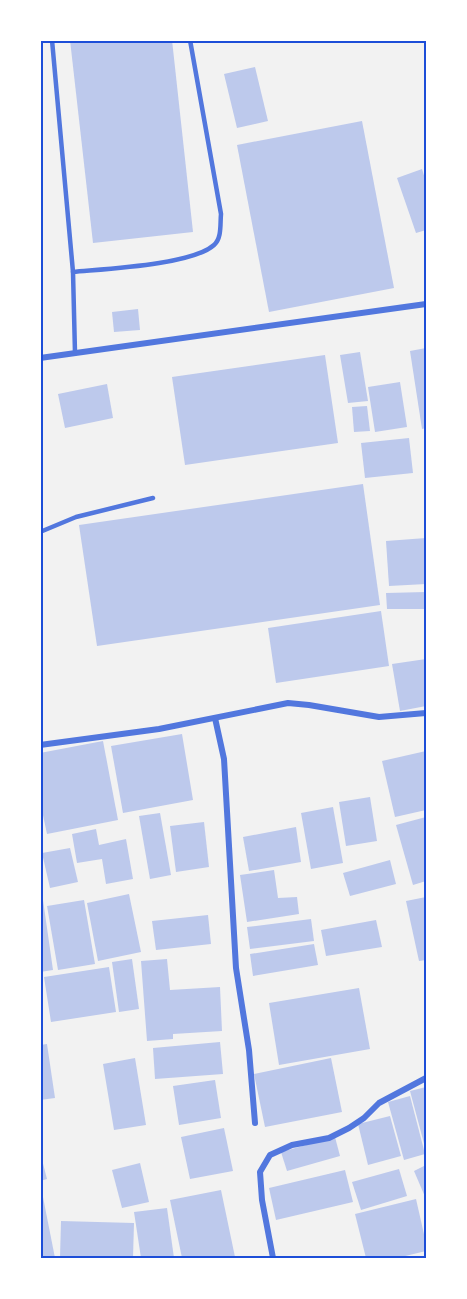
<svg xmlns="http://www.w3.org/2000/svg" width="467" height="1299" font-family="'Noto Sans',sans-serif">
<rect width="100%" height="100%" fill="#f2f2f2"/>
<g fill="#bdc9ec">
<path d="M70 40H172L193 232 93 243Z"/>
<path d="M255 67 268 121 237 128 224 74Z"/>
<path d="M362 121 394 288 269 312 237 145Z"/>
<path d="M422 169 426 182V230L416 233 397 178Z"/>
<path d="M138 309 140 330 114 332 112 312Z"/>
<path d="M426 348V428L422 429 410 351Z"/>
<path d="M360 352 368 401 348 403 340 355Z"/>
<path d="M325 355 338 443 185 465 172 377Z"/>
<path d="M400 382 407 427 375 432 368 387Z"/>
<path d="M107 384 113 418 65 428 58 394Z"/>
<path d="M367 406 370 431 354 432 352 407Z"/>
<path d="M409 438 413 473 365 478 361 443Z"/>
<path d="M363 484 380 605 97 646 79 525Z"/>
<path d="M426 538V584L389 586 386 541Z"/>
<path d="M426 592V609H387L386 593Z"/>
<path d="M381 611 389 666 276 683 268 628Z"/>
<path d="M426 659V706L400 711 392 664Z"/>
<path d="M182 734 193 800 123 813 111 746Z"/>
<path d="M103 741 118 820 47 834 40 801V753Z"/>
<path d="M426 751V810L395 817 382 761Z"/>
<path d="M370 797 377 841 346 846 339 802Z"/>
<path d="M333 807 343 863 311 869 301 813Z"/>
<path d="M160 813 171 875 150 879 139 816Z"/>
<path d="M426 817V881L413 885 396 825Z"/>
<path d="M204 822 209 867 176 872 170 826Z"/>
<path d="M296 827 301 862 249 871 243 837Z"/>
<path d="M96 829 99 845 126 839 133 879 106 884 102 859 77 863 72 834Z"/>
<path d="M70 848 78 882 50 888 42 853Z"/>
<path d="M390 860 396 884 350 896 343 873Z"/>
<path d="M274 870 278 898 297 897 299 914 247 922 240 875Z"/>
<path d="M129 894 141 952 98 961 87 903Z"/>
<path d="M426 897V960L419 961 406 901Z"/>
<path d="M40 900H43L53 970 40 972Z"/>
<path d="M84 900 95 964 58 970 47 906Z"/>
<path d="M208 915 211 944 156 950 152 921Z"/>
<path d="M311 919 314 941 250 949 247 927Z"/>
<path d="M376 920 382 947 326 956 321 930Z"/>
<path d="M314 944 318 965 253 976 250 954Z"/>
<path d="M132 959 139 1009 119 1012 112 962Z"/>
<path d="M167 959 170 990 220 987 222 1031 173 1034V1039L147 1041 141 961Z"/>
<path d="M109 967 116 1012 51 1022 44 977Z"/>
<path d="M359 988 370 1049 279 1065 269 1003Z"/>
<path d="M220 1042 223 1074 155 1079 153 1048Z"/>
<path d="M47 1044 55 1098 40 1100V1045Z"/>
<path d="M135 1058 146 1125 114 1130 103 1064Z"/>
<path d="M331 1058 342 1112 265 1127 254 1074Z"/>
<path d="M215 1080 221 1118 179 1125 173 1086Z"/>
<path d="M426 1087V1151L410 1091Z"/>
<path d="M410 1096 425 1154 404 1160 388 1102Z"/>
<path d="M390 1116 401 1156 368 1165 358 1124Z"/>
<path d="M224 1128 233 1171 190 1179 181 1137Z"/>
<path d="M335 1137 340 1156 287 1171 281 1152Z"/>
<path d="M40 1152 47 1179 40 1181Z"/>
<path d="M140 1163 149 1202 122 1208 112 1170Z"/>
<path d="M426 1165V1199L414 1171Z"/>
<path d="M399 1169 407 1196 361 1210 352 1182Z"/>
<path d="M345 1170 353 1202 276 1220 269 1188Z"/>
<path d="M221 1190 235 1257 226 1258H182L170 1200Z"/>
<path d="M40 1192H42L55 1258H40Z"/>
<path d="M416 1199 426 1243V1251L397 1258H366L355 1214Z"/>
<path d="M167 1208 174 1258H141L134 1212Z"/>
<path d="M61 1221 134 1223 133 1258H60Z"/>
</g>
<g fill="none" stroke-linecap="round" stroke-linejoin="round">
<g stroke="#5277de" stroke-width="4.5">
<path d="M52 40 73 272 75 353"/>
<path d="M73 272C104 269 192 265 214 245 222 238 220 224 221 214L190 40"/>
<path d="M40 532 76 517 153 498"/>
</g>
<g stroke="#5277de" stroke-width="6">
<path d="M40 358 426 304"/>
<path d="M215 718 224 759 236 968 249 1050 255 1123"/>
<path d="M40 745 159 729 288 703 309 705 379 717 426 713"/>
<path d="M273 1258 262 1200 260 1172 270 1155 292 1145 329 1138 349 1128 364 1118 379 1103 426 1078"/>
</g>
</g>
<rect width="467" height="1299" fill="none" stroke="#ffffff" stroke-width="84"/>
<rect x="42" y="42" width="383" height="1215" fill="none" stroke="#1d4ed8" stroke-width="2"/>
</svg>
